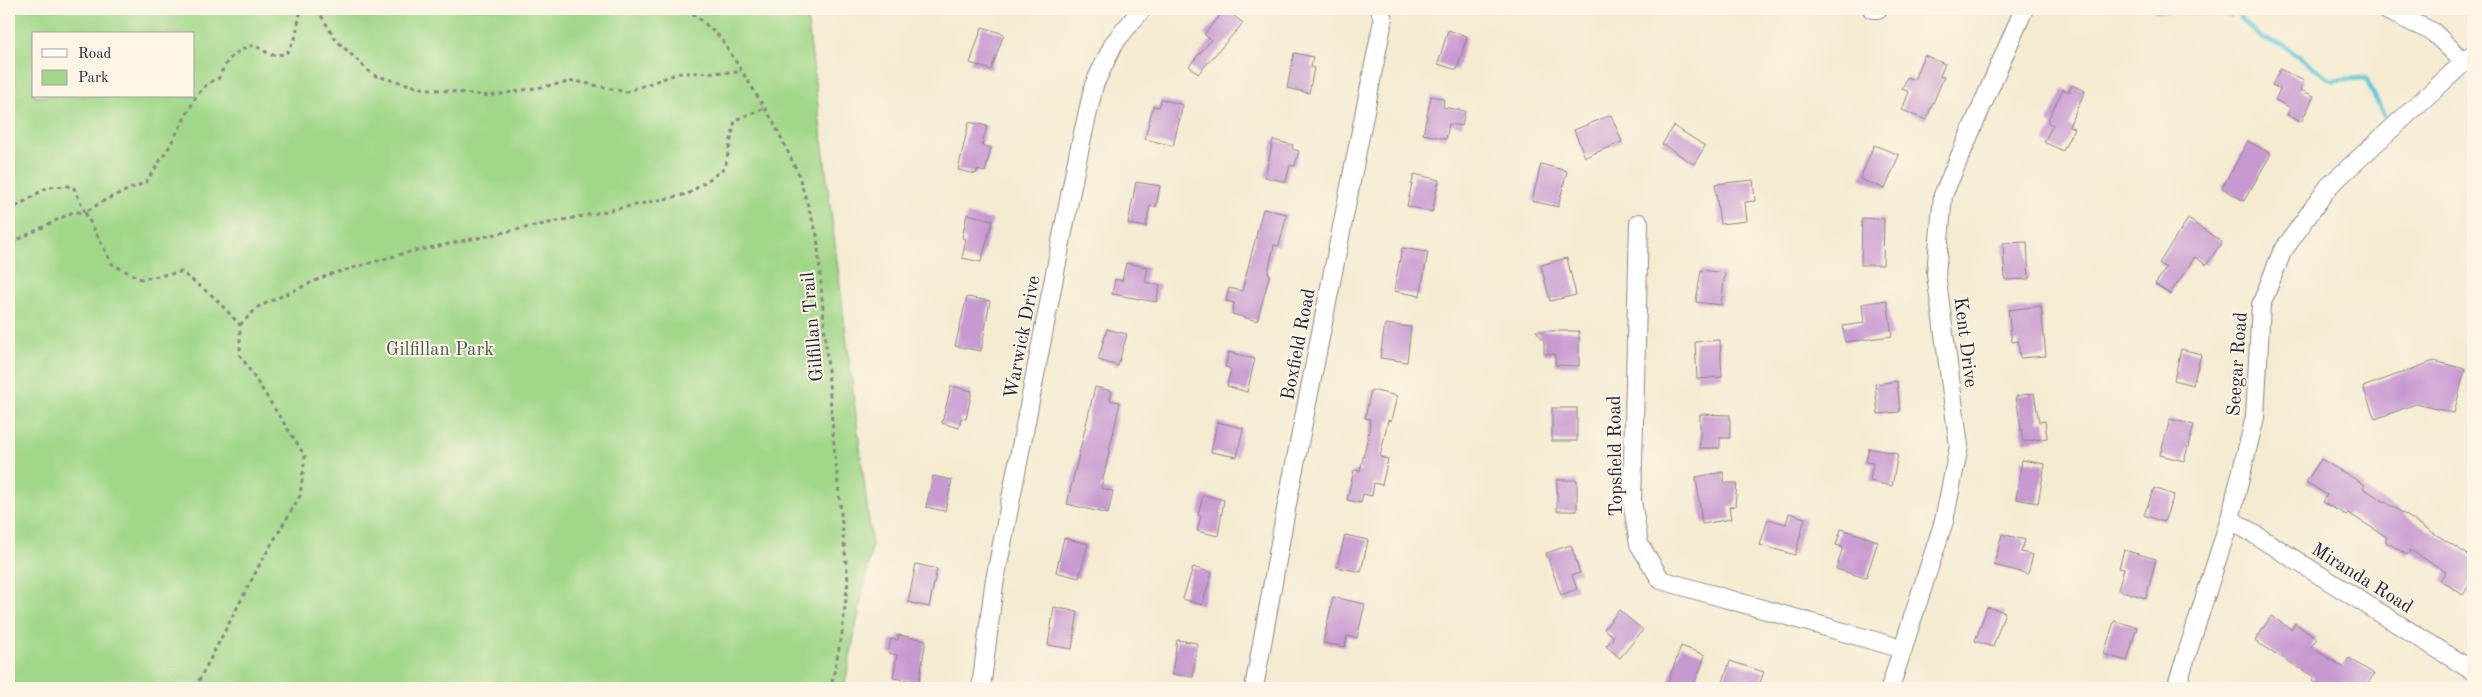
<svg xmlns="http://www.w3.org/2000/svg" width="2482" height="697" font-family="'Old Standard TT',serif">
<rect width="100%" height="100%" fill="#fcf5e5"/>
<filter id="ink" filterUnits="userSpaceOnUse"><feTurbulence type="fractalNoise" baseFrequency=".02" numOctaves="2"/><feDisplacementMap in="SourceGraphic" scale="10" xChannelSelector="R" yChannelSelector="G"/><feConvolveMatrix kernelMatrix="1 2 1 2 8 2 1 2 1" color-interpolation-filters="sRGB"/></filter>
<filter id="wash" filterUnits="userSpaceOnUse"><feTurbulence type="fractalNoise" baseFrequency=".0096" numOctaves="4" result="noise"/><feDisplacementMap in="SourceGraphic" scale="20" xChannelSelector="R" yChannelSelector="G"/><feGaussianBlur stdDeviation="1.12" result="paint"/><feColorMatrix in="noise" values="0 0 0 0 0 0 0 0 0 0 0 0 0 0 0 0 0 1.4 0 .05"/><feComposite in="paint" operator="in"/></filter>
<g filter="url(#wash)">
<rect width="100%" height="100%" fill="#f4ebd1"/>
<path fill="#a0d788" stroke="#617c62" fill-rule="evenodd" d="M9 9H806L872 546 844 688H9ZM34 34H194V96H34Z"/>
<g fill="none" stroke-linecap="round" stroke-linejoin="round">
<g stroke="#5dc8d6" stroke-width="5">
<path d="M2155 9 2231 15"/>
<path d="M2240 18 2263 39 2283 45 2328 78"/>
<path d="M2332 80 2366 78 2384 116"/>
</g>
</g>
<g id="blocks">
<g fill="#c799d1">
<path d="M1226 9 1243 23 1198 74 1189 66 1211 40 1204 34Z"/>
<path d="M982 27 1004 34 991 70 970 63Z"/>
<path d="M1448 30 1467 36 1457 70 1438 64Z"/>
<path d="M1294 53 1313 57 1311 67 1314 68 1309 93 1287 88Z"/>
<path d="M1924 55 1945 64 1940 76 1944 77 1926 120 1902 110 1909 92 1902 89 1907 77 1914 80Z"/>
<path d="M2280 69 2304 81 2300 90 2314 96 2301 122 2287 115 2291 108 2275 100 2280 89 2272 85Z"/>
<path d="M2072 85 2085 91 2069 126 2074 128 2063 151 2044 142 2053 125 2047 122 2063 89 2069 92Z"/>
<path d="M1431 96 1444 99 1443 107 1465 111 1462 126 1449 124 1446 139 1423 134Z"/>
<path d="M1161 99 1183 105 1173 146 1145 139 1153 106 1159 107Z"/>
<path d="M1611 115 1622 142 1585 157 1574 130Z"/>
<path d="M969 122 987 126 982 145 991 148 985 172 977 170 976 174 958 170Z"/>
<path d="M1674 126 1705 146 1694 164 1662 144Z"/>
<path d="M1273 140 1293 145 1292 149 1299 151 1295 166 1290 165 1286 182 1265 177Z"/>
<path d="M2248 141 2271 154 2244 201 2222 188Z"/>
<path d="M1874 145 1899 155 1885 189 1860 179Z"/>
<path d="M1541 164 1567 171 1558 207 1532 201Z"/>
<path d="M1414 174 1439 180 1432 212 1407 206Z"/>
<path d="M1753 180 1755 201 1745 202 1747 221 1720 224 1715 184Z"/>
<path d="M1136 182 1160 186 1156 207 1150 206 1146 227 1128 224Z"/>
<path d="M1263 209 1287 214 1279 246 1274 245 1268 273 1270 274 1257 321 1232 314 1234 303 1226 301 1229 288 1242 291Z"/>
<path d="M967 214 993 220 981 262 962 258 966 239 962 238Z"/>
<path d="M1862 218 1884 219 1883 265H1861Z"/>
<path d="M2188 219 2222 242 2206 265 2195 257 2170 294 2155 284 2166 268 2159 263Z"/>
<path d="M2027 242 2029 279 2005 280 2003 243Z"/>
<path d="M1402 248 1428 252 1420 296 1394 291Z"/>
<path d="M1567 258 1576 295 1550 301 1541 265Z"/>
<path d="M1126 263 1148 267 1145 282 1160 285 1156 302 1112 294 1115 279 1122 281Z"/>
<path d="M1701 270 1725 273 1721 305 1696 302Z"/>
<path d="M967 297 990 301 981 351 955 346Z"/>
<path d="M1887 300 1892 336 1845 342 1843 326 1864 323 1862 304Z"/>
<path d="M2041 306 2046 356 2020 358 2018 341 2012 342 2008 310Z"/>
<path d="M1385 324 1411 327 1407 362 1380 358Z"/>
<path d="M1107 329 1127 334 1118 366 1098 360Z"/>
<path d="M1536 331H1579V366L1555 365V354H1544V341Z"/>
<path d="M1720 340 1722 377 1697 379 1695 342Z"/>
<path d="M2181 349 2201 354 2193 385 2174 380Z"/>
<path d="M1229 352 1255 359 1247 392 1227 386 1231 369 1225 367Z"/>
<path d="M2434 361 2465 369 2454 413 2416 404 2375 419 2363 387Z"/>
<path d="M1897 381 1900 412 1878 414 1875 384Z"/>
<path d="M951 386 972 391 966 419 961 418 959 428 942 423Z"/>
<path d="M1095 387 1112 391 1110 400 1120 402 1101 488 1113 491 1108 514 1067 504Z"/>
<path d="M1371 390 1397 396 1391 421 1388 420 1380 457 1388 459 1382 485 1374 483 1372 496 1363 494 1361 503 1347 500 1354 470 1360 471 1369 432 1370 419 1365 418Z"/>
<path d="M2034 393 2039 422 2045 421 2047 438 2023 442 2016 396Z"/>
<rect x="1552" y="408" width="25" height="33"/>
<path d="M1700 414 1730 415V438H1720V448H1700Z"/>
<path d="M2170 419 2194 425 2184 461 2160 455Z"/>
<path d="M1217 422 1243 428 1237 457 1211 452Z"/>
<path d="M1869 448 1898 454 1892 486 1870 481 1873 463 1866 462Z"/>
<path d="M2321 459 2365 485 2363 488 2473 558V579L2463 595 2440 580 2446 572 2410 550 2407 555 2385 541 2387 537 2348 513 2346 515 2323 502 2327 495 2306 482Z"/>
<path d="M2022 460 2045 464 2038 503 2016 499Z"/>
<path d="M1723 472 1725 483H1737L1735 506 1729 507 1731 519 1702 524 1696 477Z"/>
<path d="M933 476 952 480 945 511 926 507Z"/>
<rect x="1557" y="480" width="20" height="31"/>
<path d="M2154 488 2174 495 2164 522 2144 515Z"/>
<path d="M1203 495 1224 500 1218 536 1197 531 1201 516 1198 515Z"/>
<path d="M1789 513 1805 518 1795 555 1760 545 1768 519 1786 524Z"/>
<path d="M1841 529 1878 541 1866 578 1836 569 1843 547 1836 545Z"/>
<path d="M2002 534 2025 540 2021 552 2033 555 2028 574 1994 565Z"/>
<path d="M1345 535 1368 540 1361 572 1337 567Z"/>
<path d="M1064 538 1088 544 1079 578 1056 572Z"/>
<path d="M1571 545 1580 573 1572 575 1577 589 1561 595 1546 553Z"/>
<path d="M2124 550 2156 559 2146 598 2118 590 2124 569 2119 568Z"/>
<path d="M916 564 937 569 929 607 908 602Z"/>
<path d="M1193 567 1212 573 1202 605 1183 599Z"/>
<path d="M1333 597 1365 604 1357 638 1347 636 1345 647 1323 643Z"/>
<path d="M1054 607 1078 612 1072 649 1048 645Z"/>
<path d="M1987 607 2005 612 1993 647 1975 641Z"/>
<path d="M1619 610 1643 630 1620 658 1606 646 1614 637 1604 629Z"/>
<path d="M2271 616 2291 629 2295 623 2317 638 2311 647 2343 667 2349 658 2374 674 2365 688H2325L2312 681 2314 677 2255 641Z"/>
<path d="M2114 621 2137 627 2127 661 2104 654Z"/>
<path d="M898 635 926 640 919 682 893 678 897 655 888 653 891 639 898 640Z"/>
<path d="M1177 640 1197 643 1193 677 1172 674Z"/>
<path d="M1681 646 1705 655 1693 688H1675L1667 685Z"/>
<path d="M1730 661 1764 672 1758 688H1721Z"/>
</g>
</g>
</g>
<g filter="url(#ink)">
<use href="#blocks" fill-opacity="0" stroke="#8b8686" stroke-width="1"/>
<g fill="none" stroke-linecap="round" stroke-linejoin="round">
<g stroke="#8b8686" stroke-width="20">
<g id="street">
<path d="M1872 9H1878"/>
<path d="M2384 9 2433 32 2465 63"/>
<path d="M1639 223 1632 501 1639 544 1661 580 1903 649"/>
<path d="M2230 519 2473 671"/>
<path d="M981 688 994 585 1077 160 1094 85 1114 43 1142 9"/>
<path d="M1254 688 1287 504 1383 20 1380 9"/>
<path d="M1890 688 1944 521 1959 446 1936 274 1943 195 2024 9"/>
<path d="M2176 688 2230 519 2255 417 2261 305 2282 252 2329 186 2473 54"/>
</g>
</g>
<g stroke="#8b8686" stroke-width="3" stroke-dasharray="4 4" stroke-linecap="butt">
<path d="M317 9 336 40 373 75 422 88 490 96 575 81 626 92 679 73 742 72"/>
<path d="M677 9 695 15 721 38 773 121 798 173 817 235 834 445 848 581 842 633 831 688"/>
<path d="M9 211 48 187 73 186 85 212H73L9 244"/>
<path d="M240 325 258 307 328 275 405 253 688 194 725 168 735 120 765 108"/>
<path d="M195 688 261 562 300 496 305 456 240 355V325L214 297 181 272 141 279 112 264 85 212 109 198 146 182 168 149 197 95 208 83 219 78C226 60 235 50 254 45L271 55 286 54 295 39 301 9"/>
</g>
<use href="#street" stroke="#fff" stroke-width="18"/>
</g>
</g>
<g text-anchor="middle" stroke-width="4" stroke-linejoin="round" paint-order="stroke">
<g font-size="19" fill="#22223b" stroke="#fcf5e5">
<text transform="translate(811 327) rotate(-95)" y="7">Gilfillan Trail</text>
<text transform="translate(1021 337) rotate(-79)" y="7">Warwick Drive</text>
<text transform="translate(1967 342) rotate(83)" y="7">Kent Drive</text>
<text transform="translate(1297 344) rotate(-79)" y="7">Boxfield Road</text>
<text transform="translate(2236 364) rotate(-86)" y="7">Seegar Road</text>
<text transform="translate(1614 456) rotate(-91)" y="7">Topsfield Road</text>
<text transform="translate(2363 577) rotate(32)" y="7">Miranda Road</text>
</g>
<g font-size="19" fill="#485852" stroke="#fcf5e5">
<text x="440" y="355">Gilfillan Park</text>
</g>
</g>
<rect width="2482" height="697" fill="none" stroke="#fcf5e5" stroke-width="30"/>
<rect x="32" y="32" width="162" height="65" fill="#fcf5e5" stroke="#a5a1a1"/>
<rect x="42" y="49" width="25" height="8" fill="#ffffff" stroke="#a5a1a1"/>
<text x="78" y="58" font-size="15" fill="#22223b">Road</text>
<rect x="42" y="70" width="25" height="15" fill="#a0d788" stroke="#a5a1a1"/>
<text x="78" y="82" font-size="15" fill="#22223b">Park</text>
</svg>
